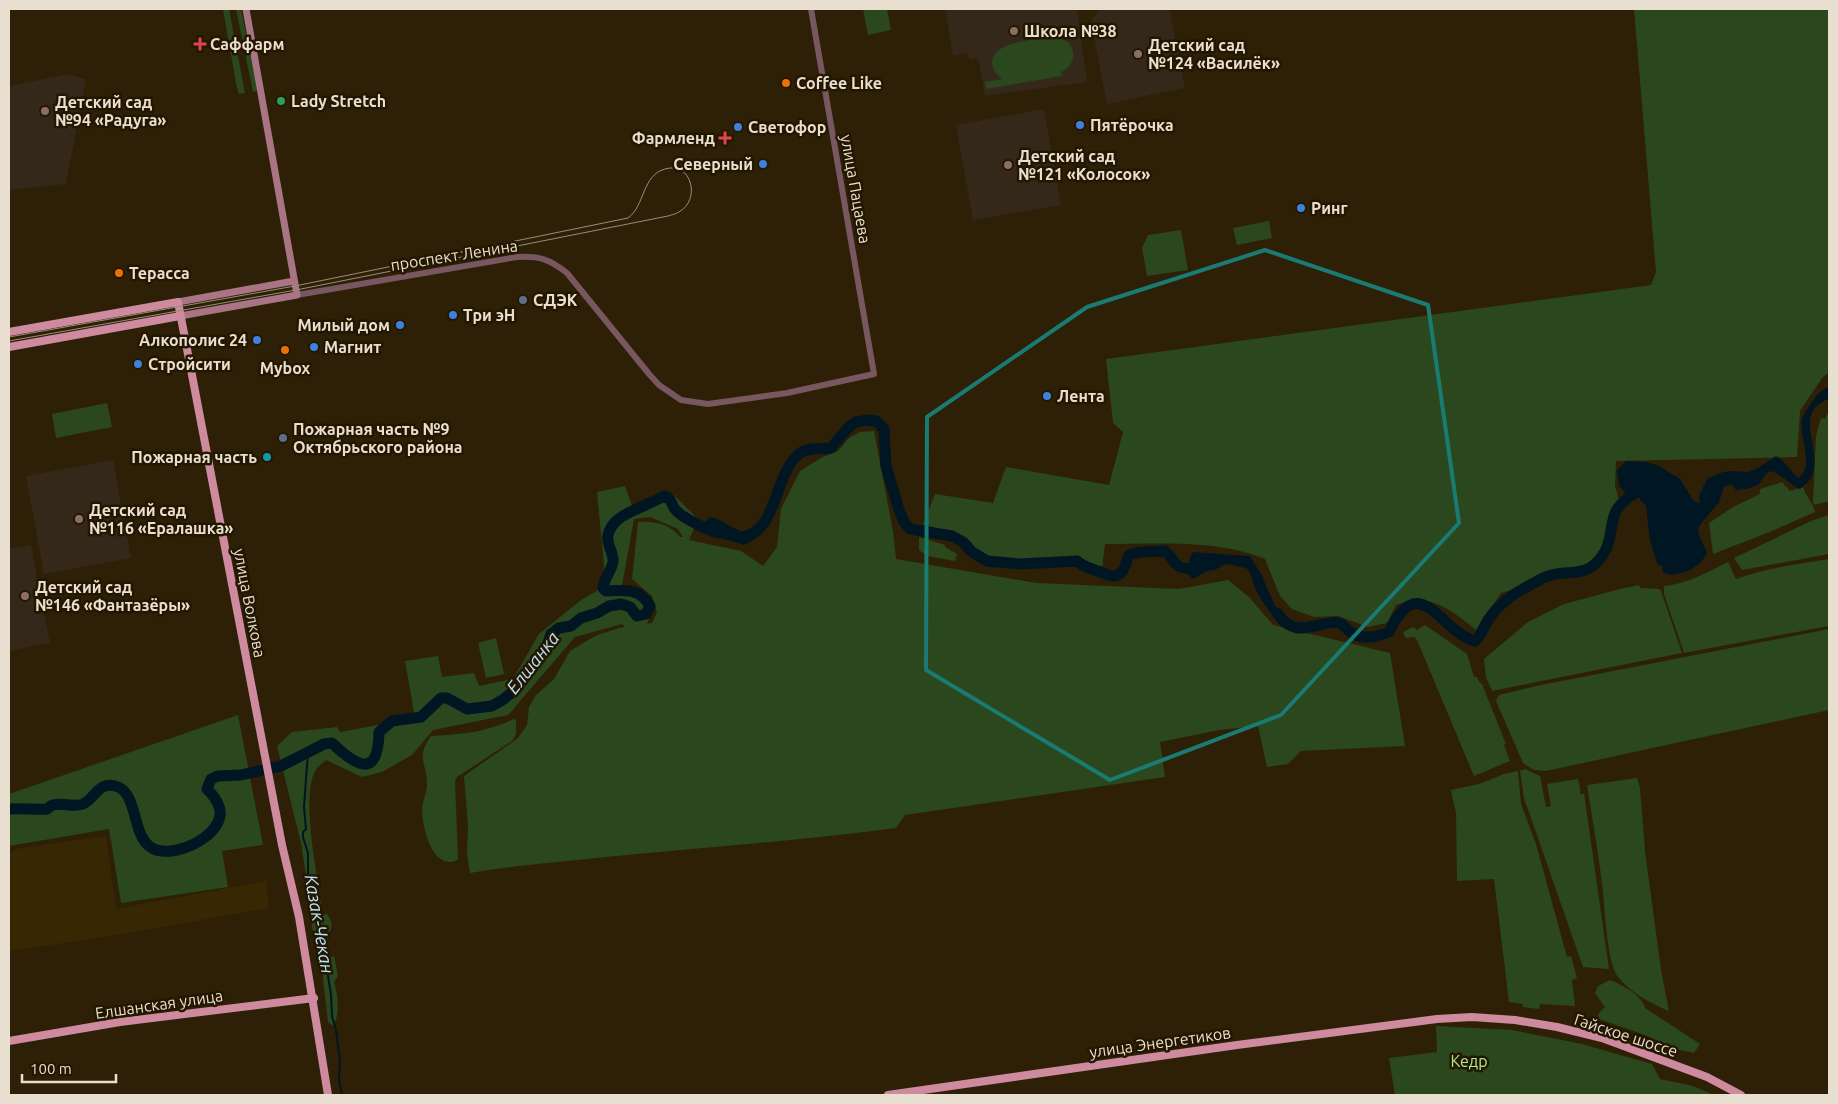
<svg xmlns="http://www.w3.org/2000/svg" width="1838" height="1104" font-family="Ubuntu,sans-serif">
<rect width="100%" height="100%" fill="#2e2006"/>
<path fill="#382703" d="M106 836 116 909 266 881 269 908 105 937 9 951V855L16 849Z"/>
<g fill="#332819">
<path d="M945 9H1077L1087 82 985 96 978 58 969 60 968 53 953 56Z"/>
<path d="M1100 9H1169L1185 88 1107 104 1091 21Z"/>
<path d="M67 74 86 79 66 184 9 190V86Z"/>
<path d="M1044 109 1061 205 973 220 956 125Z"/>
<path d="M113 460 131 558 44 574 26 476Z"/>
<path d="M31 545 50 643 9 651V549Z"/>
</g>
<g fill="#2a471e" fill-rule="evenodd">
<path d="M223 9H229L245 93 239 94 236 83Z"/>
<path d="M236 9H241L258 91 253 92Z"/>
<path d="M863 9H887L891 30 868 35Z"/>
<path d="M1634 9H1829V372L1822 378 1800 411 1797 457 1616 461 1615 486 1619 500 1599 555 1586 567 1501 593 1476 630C1452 610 1428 591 1396 605L1387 623 1368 627 1338 616 1314 617 1292 609 1280 596 1265 559C1218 539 1156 544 1105 544L1102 568 981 556 969 540 923 524 935 494 993 503 1006 467 1109 485 1123 432 1113 423 1106 359 1651 285 1656 272Z"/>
<path d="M1055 37 1067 41C1078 52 1074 66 1061 72L1062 76 986 89 985 82 1002 79C997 75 993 70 992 63 992 40 1038 40 1055 37Z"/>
<path d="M1269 221 1272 238 1237 245 1233 228Z"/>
<path d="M1181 230 1188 270 1147 276 1142 248 1148 235Z"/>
<path d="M107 403 112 427 56 438 52 414Z"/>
<path d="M1829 410V501L1815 505 1813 503 1816 436 1821 418 1825 419Z"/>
<path d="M874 431 893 531 896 559 1036 583 1179 589 1228 580 1249 597 1273 625 1390 653 1405 746 1301 751 1288 764 1267 767 1258 726 1219 730 1160 742 1165 777 905 815 896 828C793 842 690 848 587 859 547 863 509 866 470 873L467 853 468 825 464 776 518 738 527 725 529 707 536 695 554 679 570 651 595 636 619 628 625 627 622 624 575 637 508 715 433 730 412 755 382 772 362 777 326 760C323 763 317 767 315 771 301 798 317 872 321 904L320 906 311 908 301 843 277 746 292 732 337 727 340 732 415 718 405 661 438 656 442 677 474 673 479 686 513 679 539 634 581 600 597 591 605 575 597 492 625 486 633 509 672 493 698 519 689 540 741 551 763 566 777 547 781 509 800 471 821 458 838 451 849 438 860 432ZM650 517 678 529 683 537H680C670 524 654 521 638 522L632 579 652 596 657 612 652 623 647 624 652 611 646 595 622 586 634 519Z"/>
<path d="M1782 482 1790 491 1803 487C1806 497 1813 502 1815 512L1772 531 1713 554 1709 523 1733 507 1760 494V489Z"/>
<path d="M1829 515V554L1742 570 1734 558 1811 521Z"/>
<path d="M919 537 945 545V547L957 554 955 561 927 556 919 550Z"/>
<path d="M1829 559V626L1684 653 1664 594V586C1687 584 1708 572 1728 562L1736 579C1766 568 1798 564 1829 559Z"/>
<path d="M1639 585 1640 588 1659 589 1661 591 1682 653 1492 691 1486 677 1484 659 1528 622 1564 604 1620 589Z"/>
<path d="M1425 625 1467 654 1474 677H1477L1480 683 1482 684 1506 744 1504 745 1510 761 1474 776 1417 640 1414 637 1406 638 1403 632 1413 627 1417 630Z"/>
<path d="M1829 629V710L1546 771 1534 770 1523 763 1496 701 1499 695 1536 686Z"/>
<path d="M496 638 504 674 486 678 478 643Z"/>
<path d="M238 715 263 845 222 851 228 887 121 903 109 829 9 846V794Z"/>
<path d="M514 719 516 720V734L512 741 457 777 455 782 458 859C456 860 454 862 451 862 430 863 423 826 422 811 422 802 427 793 427 784 427 761 415 759 431 736 464 734 483 733 514 719Z"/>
<path d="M1525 769 1540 776 1546 807 1551 806 1547 784 1578 779 1581 795 1584 793 1609 969 1583 967 1524 798 1520 771Z"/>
<path d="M1518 771 1521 804 1536 844 1567 957 1571 956 1577 978 1572 980 1575 1006 1540 1004 1539 1009 1523 1007 1522 1004 1509 1002 1494 879 1457 881 1456 813 1451 790 1479 784 1504 774Z"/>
<path d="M1637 778 1640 788 1645 851 1661 970 1669 1011C1650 1003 1631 993 1618 977 1606 960 1605 906 1602 883 1598 850 1592 818 1587 785Z"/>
<path d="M327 914C337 928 327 930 328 941 328 947 329 953 330 958L334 956 338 976 334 982C338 993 340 1017 333 1026L328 1022 320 953 312 927V916Z"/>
<path d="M1610 980C1622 985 1642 995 1645 1008L1700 1044 1694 1053 1676 1049 1645 1035 1599 1019 1598 1014 1605 1007 1595 993 1598 986Z"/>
<path d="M1436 1026 1512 1030 1582 1044 1652 1064 1660 1079 1693 1086 1714 1095H1395L1389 1058 1437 1052Z"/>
</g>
<g fill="#001623">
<path d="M1829 387V399C1784 414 1838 465 1800 489 1788 483 1782 474 1770 471 1762 476 1765 478 1760 483 1754 489 1743 489 1736 490L1731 484 1724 487 1719 502 1699 526 1698 532 1707 553C1704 558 1701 563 1696 566 1688 572 1670 579 1662 571L1663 567 1657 563 1650 540 1646 506 1640 500 1638 492 1631 493 1628 496 1619 486 1617 470 1626 461 1645 462 1657 465 1680 479 1693 500 1698 503 1700 501 1699 496 1707 479 1723 472 1734 471 1748 472 1758 468 1776 456C1786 462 1790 471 1798 478 1816 468 1798 435 1802 419 1804 413 1807 409 1810 405 1816 396 1819 391 1829 387Z"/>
<path d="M710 517C720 518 733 529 743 532 747 533 751 532 755 533V539L744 545 707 534 702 532 707 520Z"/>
<path d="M1193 552 1250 556 1261 574 1275 606C1278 609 1285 620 1287 624L1285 626C1275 621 1260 599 1255 588 1252 581 1252 576 1248 569L1230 564 1223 565 1215 570 1207 571 1193 579 1188 574 1190 557Z"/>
</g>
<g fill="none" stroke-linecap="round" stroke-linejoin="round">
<path stroke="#001623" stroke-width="2" d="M308 752 304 807 306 829 303 832V837L308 853V879L319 921 331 994 332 1016 336 1030 340 1061 339 1080 342 1095"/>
<g stroke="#001623" stroke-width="11">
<path d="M741 537C778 534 773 474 800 453 809 447 821 450 831 448L848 428 856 422 867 420 876 421 884 429 886 466 899 510 904 522 910 529 952 536 963 542 972 552 987 561 1020 564 1077 561C1084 567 1089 568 1098 571 1107 574 1116 581 1123 570 1126 566 1126 560 1129 555L1139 552 1165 551C1170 555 1171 558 1175 563 1182 571 1194 569 1202 567"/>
<path d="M1277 613C1291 633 1303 629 1324 624 1328 623 1335 622 1339 623 1344 625 1347 630 1352 633 1363 640 1377 637 1389 632 1420 567 1440 632 1475 641 1483 634 1484 624 1491 616 1504 598 1524 588 1543 578 1565 567 1585 581 1602 556 1611 544 1610 530 1614 516 1618 502 1638 489 1651 488"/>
<path d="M9 809C18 808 40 810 47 809 49 808 51 805 53 805 63 802 73 808 83 804 95 799 99 779 118 787 138 795 132 837 152 848 173 861 232 833 218 804 216 799 211 793 207 789L211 779 218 776 241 775 281 766 324 744 332 743C357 767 378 779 379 732L392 721 421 717 441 698H447L467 709 492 706 504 699 516 689 540 658 546 649 551 634 559 628 571 626 581 618 597 613 609 606 621 604 630 607 637 616 646 614 650 606C640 588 625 590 606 591L603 588C604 578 611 572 613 562 614 553 606 544 608 535 612 519 626 514 639 508 648 504 656 500 665 496L669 498C672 502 672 506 675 509 680 517 708 530 718 533"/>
</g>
<path stroke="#785761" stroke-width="6" d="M297 295 517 257C540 256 549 259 567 273L649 374 659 385 681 400 708 404 787 393 874 374 811 9"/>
<g stroke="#a97484" stroke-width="7">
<path d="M178 302 294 281"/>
<path d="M180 316 297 295 246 9"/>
</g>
<g stroke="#ce8a9f" stroke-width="8">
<path d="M9 332 178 302 282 845 299 917 328 1095"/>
<path d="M9 347 180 316"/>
<path d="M9 1041 120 1022 314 998"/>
<path d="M888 1095 1237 1045 1437 1019 1472 1017 1515 1020 1557 1027 1602 1038 1707 1077 1741 1095"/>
</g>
<path stroke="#998d7a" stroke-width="1" d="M9 337 295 286 628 218C645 206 642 175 665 169 692 161 701 200 679 212 676 214 671 215 668 216L296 290 9 341"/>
</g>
<path fill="none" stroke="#1a7b73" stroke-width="4" stroke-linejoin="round" d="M1265 250 1428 305 1459 523 1281 715 1110 780 926 670 927 417 1087 307Z"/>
<g fill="#8d6e63" stroke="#241700" stroke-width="2">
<circle cx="1014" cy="31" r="5"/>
<circle cx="1138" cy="54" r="5"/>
<circle cx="45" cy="111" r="5"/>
<circle cx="1008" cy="165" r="5"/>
<circle cx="79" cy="519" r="5"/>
<circle cx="25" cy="596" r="5"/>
</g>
<g fill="#e0444e" stroke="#241700" stroke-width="2">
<path d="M197.5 36.5h5v5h5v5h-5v5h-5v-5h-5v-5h5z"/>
<path d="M722.5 130.5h5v5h5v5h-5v5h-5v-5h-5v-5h5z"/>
</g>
<g fill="#e8710a" stroke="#241700" stroke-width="2">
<circle cx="786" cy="83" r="5"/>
<circle cx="119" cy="273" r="5"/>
<circle cx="285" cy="350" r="5"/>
</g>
<circle fill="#2e9e5b" stroke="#241700" stroke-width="2" cx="281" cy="101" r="5"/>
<g fill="#3f7fe0" stroke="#241700" stroke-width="2">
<circle cx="1080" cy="125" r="5"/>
<circle cx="738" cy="127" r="5"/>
<circle cx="763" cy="164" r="5"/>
<circle cx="1301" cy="208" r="5"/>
<circle cx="453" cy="315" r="5"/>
<circle cx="400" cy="325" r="5"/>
<circle cx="257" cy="340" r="5"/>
<circle cx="314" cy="347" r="5"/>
<circle cx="138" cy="364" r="5"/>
<circle cx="1047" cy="396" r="5"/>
</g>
<g fill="#5c6f8a" stroke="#241700" stroke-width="2">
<circle cx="523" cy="300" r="5"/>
<circle cx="283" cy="438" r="5"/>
</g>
<circle fill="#0f9aa8" stroke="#241700" stroke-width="2" cx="267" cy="457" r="5"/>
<g text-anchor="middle" stroke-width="5" stroke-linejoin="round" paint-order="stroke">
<g font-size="16" font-weight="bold" fill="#e9dfd0" stroke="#241700" text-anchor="start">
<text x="1024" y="37">Школа №38</text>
<text x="210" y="50">Саффарм</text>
<text x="1148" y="51">Детский сад<tspan x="1148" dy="18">№124 «Василёк»</tspan></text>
<text x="796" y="89">Coffee Like</text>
<text x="291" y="107">Lady Stretch</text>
<text x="55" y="108">Детский сад<tspan x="55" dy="18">№94 «Радуга»</tspan></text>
<text x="1090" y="131">Пятёрочка</text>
<text x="748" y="133">Светофор</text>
<text x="715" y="144" text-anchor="end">Фармленд</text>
<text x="1018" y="162">Детский сад<tspan x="1018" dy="18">№121 «Колосок»</tspan></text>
<text x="753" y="170" text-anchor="end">Северный</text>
<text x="1311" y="214">Ринг</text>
<text x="129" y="279">Терасса</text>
<text x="533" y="306">СДЭК</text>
<text x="463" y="321">Три эН</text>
<text x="390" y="331" text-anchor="end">Милый дом</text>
<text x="247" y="346" text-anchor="end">Алкополис 24</text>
<text x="324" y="353">Магнит</text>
<text x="148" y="370">Стройсити</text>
<text x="285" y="374" text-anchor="middle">Mybox</text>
<text x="1057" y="402">Лента</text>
<text x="293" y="435">Пожарная часть №9<tspan x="293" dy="18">Октябрьского района</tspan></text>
<text x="257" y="463" text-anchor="end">Пожарная часть</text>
<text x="89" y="516">Детский сад<tspan x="89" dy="18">№116 «Ералашка»</tspan></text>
<text x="35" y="593">Детский сад<tspan x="35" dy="18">№146 «Фантазёры»</tspan></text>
</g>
<g font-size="16" fill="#e9dfd0" stroke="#241700">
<text transform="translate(856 189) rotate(80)" y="6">улица Пацаева</text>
<text transform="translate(454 255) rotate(-9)" y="6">проспект Ленина</text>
<text transform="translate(250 603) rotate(79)" y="6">улица Волкова</text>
<text transform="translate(159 1004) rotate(-8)" y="6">Елшанская улица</text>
<text transform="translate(1626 1035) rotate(18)" y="6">Гайское шоссе</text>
<text transform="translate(1160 1042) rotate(-8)" y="6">улица Энергетиков</text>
</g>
<g font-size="16" fill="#aceb93" stroke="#241700">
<text x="1469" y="1067">Кедр</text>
</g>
<g font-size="18" font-style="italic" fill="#bbe3fb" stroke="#241700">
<text transform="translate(533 663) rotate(-52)" y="6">Елшанка</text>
<text transform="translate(319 924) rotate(80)" y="6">Казак-Чекан</text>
</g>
</g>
<rect width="1838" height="1104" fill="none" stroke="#e9dfd0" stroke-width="20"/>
<path d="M22 1074v8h94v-8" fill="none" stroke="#e9dfd0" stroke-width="2.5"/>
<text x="30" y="1074" font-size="15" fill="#e9dfd0" stroke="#241700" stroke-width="4" paint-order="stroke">100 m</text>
</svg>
